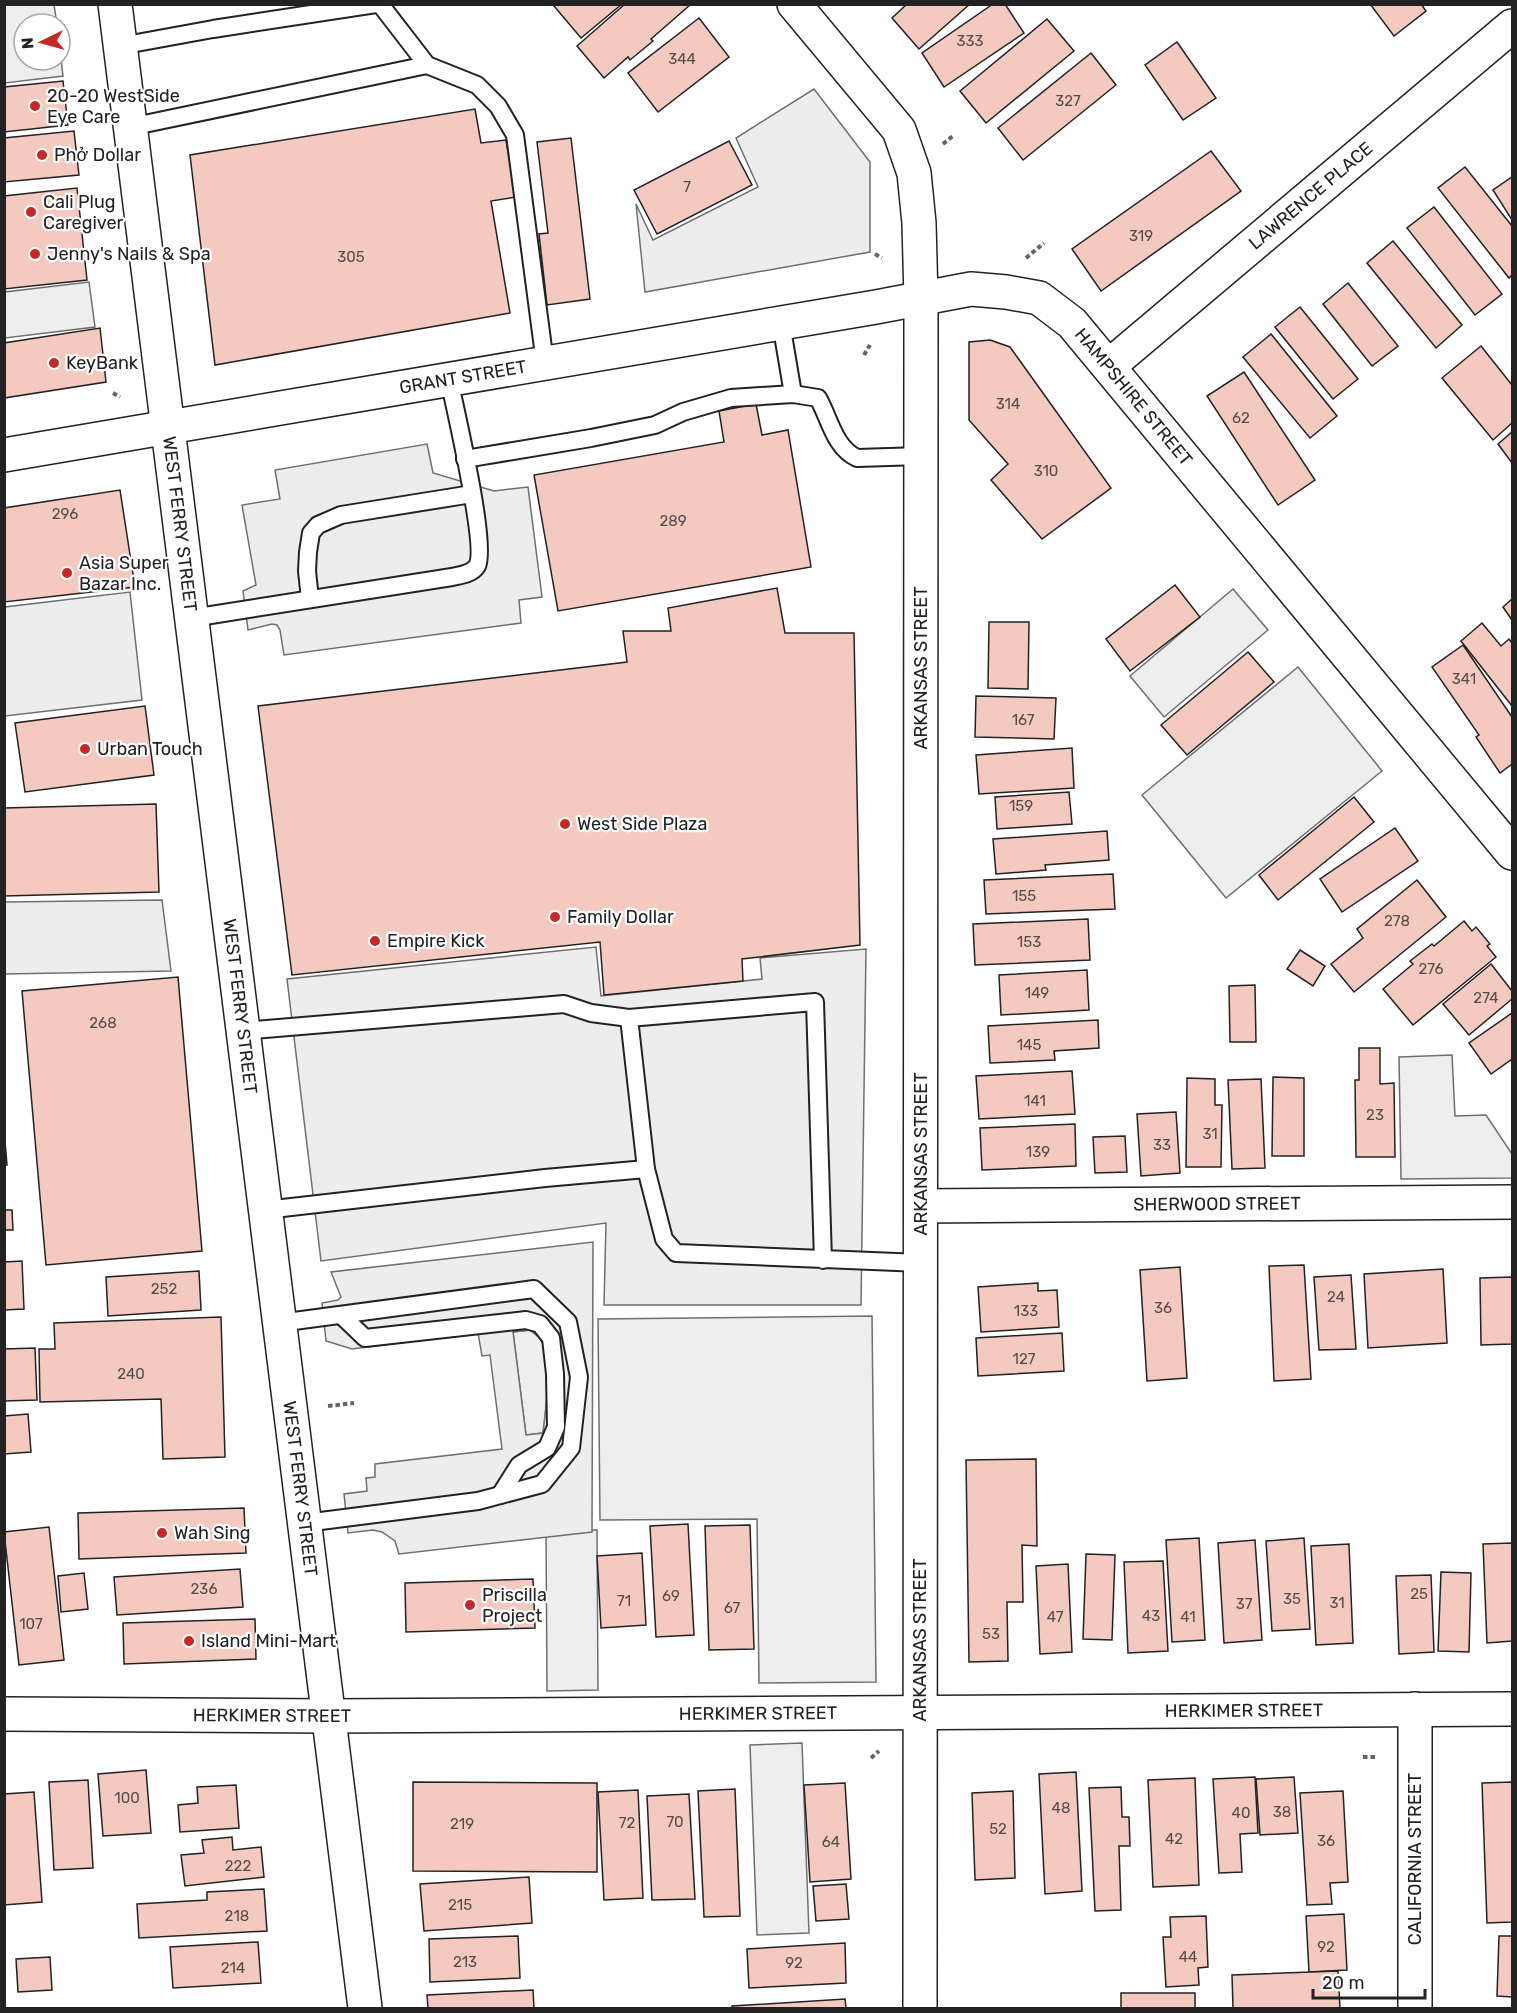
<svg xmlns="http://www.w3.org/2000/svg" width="1517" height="2013" font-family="Rubik,sans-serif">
<rect width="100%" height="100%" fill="#fff"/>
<g fill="#eee" stroke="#6f6f6f" stroke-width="1.5">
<path d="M4 5H54L57 24H24V60H60V50L63 76 5 83Z"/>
<path d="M89 282 95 327 5 338V292Z"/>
<path d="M1233 589 1268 630 1164 717 1130 676Z"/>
<path d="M1298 667 1382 771 1226 898 1142 795Z"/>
<path d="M1452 1055 1455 1116 1486 1115 1512 1154V1178L1401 1179 1399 1057Z"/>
<path d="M872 1316 876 1682 759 1683 757 1519 600 1520 598 1319Z"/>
<path d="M530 1330C535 1334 540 1337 543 1343 552 1362 546 1412 543 1433L526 1435 513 1332Z"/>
<path d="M546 1530H597L598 1690 547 1691Z"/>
<path d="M802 1743 809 1933 757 1935 750 1745Z"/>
</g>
<g fill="#ededed" stroke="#6f6f6f" stroke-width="1.5" fill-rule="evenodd">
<path d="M814 89 870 162V252L645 292 636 204 653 240 758 187 736 138Z"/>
<path d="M427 444 433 473 494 491 528 487 542 597 519 600 521 623 284 655 280 630 277 625 272 624 248 630 243 591 256 585 242 505 280 499 275 470Z"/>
<path d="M130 592 142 700 5 716V607Z"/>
<path d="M162 900 171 971 5 974V902Z"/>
<path d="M596 947 601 996 762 979 760 958 866 949 861 1305H604L606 1223 321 1261 287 979Z"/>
<path d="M593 1242 592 1532 399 1554 395 1541 382 1532 373 1530 348 1533 344 1494 367 1491 366 1478 375 1477V1464L502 1449 490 1355 482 1356 478 1333 352 1349 326 1341 322 1303 338 1300 341 1297 331 1272ZM530 1330 539 1337 544 1346 548 1388 543 1433 526 1435 513 1332Z"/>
</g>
<g fill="#f3c9c0" stroke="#222" stroke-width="1.5">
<path d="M556 4H622L581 38 554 6Z"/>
<path d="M625 4 690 5 651 39 653 41 630 60 628 57 604 78 577 46Z"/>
<path d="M907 4H970L919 49 892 18Z"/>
<path d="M993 4H1005L1024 33 944 87 922 53Z"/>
<path d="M1370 4H1421L1426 11 1394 36Z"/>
<path d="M699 18 729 57 658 112 628 73Z"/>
<path d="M1047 19 1074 51 986 123 960 91Z"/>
<path d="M1177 42 1216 98 1183 120 1145 65Z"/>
<path d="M1091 53 1116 85 1023 160 998 128Z"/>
<path d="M63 81 68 125 4 132V87Z"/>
<path d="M475 109 481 143 506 140 516 197 491 201 510 313 215 365 190 155Z"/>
<path d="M74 131 79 175 4 182V138Z"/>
<path d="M571 138 590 299 547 305 539 234 548 233 537 142Z"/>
<path d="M729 141 752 185 657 234 634 190Z"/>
<path d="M1211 151 1241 191 1101 291 1072 249Z"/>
<path d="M1465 167 1512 226V275L1509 278 1438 188Z"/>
<path d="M1512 177V220L1493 190Z"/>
<path d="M77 188 87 280 4 289V196Z"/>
<path d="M1434 207 1502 294 1475 315 1407 228Z"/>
<path d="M1393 241 1462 325 1436 348 1367 263Z"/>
<path d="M1348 283 1398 346 1372 366 1323 304Z"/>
<path d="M1300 307 1358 379 1333 399 1275 327Z"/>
<path d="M100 328 106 382 4 398V343Z"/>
<path d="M1271 334 1337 416 1310 438 1243 357Z"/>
<path d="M990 340 1010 347 1111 488 1042 539 991 480 1008 464 969 420V342Z"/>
<path d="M1481 346 1512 385V423L1493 440 1442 378Z"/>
<path d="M1244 372 1315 480 1278 505 1207 396Z"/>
<path d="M756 404 762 435 788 430 811 567 558 611 534 475 724 442 719 411Z"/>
<path d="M1512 432V463L1498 444Z"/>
<path d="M120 490 135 587 4 602V508Z"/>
<path d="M1175 585 1200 617 1130 671 1106 639Z"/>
<path d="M777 588 785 633H854L860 945 742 959 743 981 604 995 600 942 292 975 258 706 627 662 623 631H671L668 608Z"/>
<path d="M1512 599V620L1503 607Z"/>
<path d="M989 622H1029L1028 689 988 688Z"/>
<path d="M1482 623 1501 646 1509 639 1512 643V706L1461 641Z"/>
<path d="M1463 645 1512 717V764L1500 773 1476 737 1479 735 1432 667Z"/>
<path d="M1248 652 1274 682 1187 755 1161 725Z"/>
<path d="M976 696 1056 698 1054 739 975 737Z"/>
<path d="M145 706 154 775 25 792 15 723Z"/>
<path d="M1072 748 1074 788 979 794 976 755Z"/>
<path d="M1069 792 1072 824 997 829 995 797Z"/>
<path d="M1354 797 1374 822 1278 900 1259 875Z"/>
<path d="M156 804 159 892 4 896V808Z"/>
<path d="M1395 828 1418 861 1342 912 1320 879Z"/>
<path d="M1107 831 1109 860 1045 865 1046 870 996 874 993 839Z"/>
<path d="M1113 874 1115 909 986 914 984 880Z"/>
<path d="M1417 880 1446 917 1354 992 1331 964 1363 938 1357 929Z"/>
<path d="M1088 919 1090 960 975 965 973 924Z"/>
<path d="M1464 921 1472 931 1476 927 1490 944 1487 946 1496 957 1413 1025 1383 989 1413 964 1410 961 1432 944 1434 946Z"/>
<path d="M1300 950 1325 966 1313 986 1287 969Z"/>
<path d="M1491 964 1512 991V999L1469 1035 1443 1004Z"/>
<path d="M1087 970 1089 1010 1001 1015 999 975Z"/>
<path d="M178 977 202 1251 46 1265 22 991Z"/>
<path d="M1255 985 1256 1042H1230L1229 986Z"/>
<path d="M1512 1013V1059L1491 1074 1469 1043Z"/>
<path d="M1098 1020 1099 1048 1054 1051 1055 1060 990 1063 988 1026Z"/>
<path d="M1359 1048H1380V1084L1394 1083 1395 1157H1356L1355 1080H1359Z"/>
<path d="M1072 1071 1075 1114 979 1119 976 1076Z"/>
<path d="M1273 1077 1304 1078V1156H1272Z"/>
<path d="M1187 1078 1215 1079V1105H1222L1221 1167H1186Z"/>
<path d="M1261 1079 1265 1168 1232 1169 1228 1080Z"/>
<path d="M1176 1112 1180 1173 1141 1176 1137 1114Z"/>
<path d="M1075 1124 1076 1166 982 1170 980 1128Z"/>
<path d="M4 1129 7 1165H4Z"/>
<path d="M1125 1136 1127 1172 1095 1173 1093 1137Z"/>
<path d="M4 1210H12L13 1230H4Z"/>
<path d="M22 1261 24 1309 4 1310V1262Z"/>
<path d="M1304 1265 1311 1379 1274 1381 1269 1266Z"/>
<path d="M1180 1267 1187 1378 1147 1381 1140 1270Z"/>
<path d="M1443 1269 1447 1343 1368 1348 1364 1274Z"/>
<path d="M199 1271 201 1310 108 1316 106 1277Z"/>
<path d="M1351 1275 1356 1349 1319 1350 1314 1277Z"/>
<path d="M1512 1277V1344L1481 1345 1480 1278Z"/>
<path d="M1038 1283V1291L1057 1290 1059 1327 981 1332 978 1287Z"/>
<path d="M221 1317 225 1457 163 1459 161 1399 40 1402 39 1349H55L54 1323Z"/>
<path d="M1062 1333 1064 1371 978 1376 976 1338Z"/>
<path d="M35 1348 37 1400 4 1401V1349Z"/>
<path d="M28 1414 31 1452 4 1454V1416Z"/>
<path d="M1036 1459 1037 1546 1022 1545 1023 1602H1007L1008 1661 969 1662 966 1460Z"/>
<path d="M244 1508 246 1553 79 1559 78 1513Z"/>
<path d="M688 1524 694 1635 656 1637 650 1526Z"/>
<path d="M750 1525 754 1649 709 1650 705 1526Z"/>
<path d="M49 1527 64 1660 19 1665 4 1532Z"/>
<path d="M1199 1538 1205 1640 1172 1642 1166 1540Z"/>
<path d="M1304 1538 1310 1629 1272 1631 1266 1541Z"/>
<path d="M1255 1540 1262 1640 1224 1643 1218 1543Z"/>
<path d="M1512 1543V1641L1487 1643 1483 1544Z"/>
<path d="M1349 1544 1353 1643 1316 1645 1311 1546Z"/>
<path d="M642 1553 646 1625 601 1628 597 1556Z"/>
<path d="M1086 1554 1115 1555 1112 1640 1083 1639Z"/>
<path d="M1163 1561 1168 1651 1128 1653 1124 1562Z"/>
<path d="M1068 1564 1072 1652 1040 1654 1036 1566Z"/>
<path d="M240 1569 243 1607 117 1615 114 1577Z"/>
<path d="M1441 1572 1471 1573 1469 1652 1438 1651Z"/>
<path d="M84 1573 88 1609 61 1612 58 1576Z"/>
<path d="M1431 1575 1434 1652 1399 1654 1396 1576Z"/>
<path d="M533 1579 535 1628 406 1632 405 1583Z"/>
<path d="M255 1619 256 1659 124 1664 123 1623Z"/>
<path d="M146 1770 151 1833 103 1836 98 1774Z"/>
<path d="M1076 1772 1082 1891 1045 1894 1039 1774Z"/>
<path d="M1255 1777 1258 1833 1240 1834 1242 1872 1219 1873 1213 1779Z"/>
<path d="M1294 1777 1298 1833 1260 1835 1256 1779Z"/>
<path d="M1195 1778 1199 1885 1153 1887 1148 1780Z"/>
<path d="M88 1780 93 1868 54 1870 49 1782Z"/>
<path d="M413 1782 597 1783V1872L413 1871Z"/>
<path d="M1512 1782V1922L1487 1923 1482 1783Z"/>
<path d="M845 1783 851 1879 810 1882 804 1785Z"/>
<path d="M236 1785 239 1828 180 1832 178 1805 198 1803 197 1787Z"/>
<path d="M1121 1787 1122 1817H1129L1130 1846H1119L1121 1910 1095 1911 1089 1788Z"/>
<path d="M735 1789 740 1916 704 1917 698 1791Z"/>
<path d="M638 1790 643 1898 604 1900 598 1792Z"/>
<path d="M1013 1791 1015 1878 975 1880 972 1793Z"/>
<path d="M1343 1791 1348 1882 1330 1883 1332 1904 1307 1905 1300 1793Z"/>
<path d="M34 1792 42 1902 4 1905V1794Z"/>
<path d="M689 1794 695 1899 652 1900 647 1796Z"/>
<path d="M232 1837 233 1850 261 1847 264 1877 185 1886 181 1855 204 1853 202 1840Z"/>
<path d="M529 1877 532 1923 424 1931 420 1884Z"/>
<path d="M846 1884 849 1919 816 1921 813 1886Z"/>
<path d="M264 1889 267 1931 139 1938 137 1904 207 1900V1892Z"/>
<path d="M1344 1914 1347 1970 1309 1972 1306 1916Z"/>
<path d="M1206 1916 1208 1967 1198 1968 1199 1985 1166 1987 1163 1937H1171L1170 1917Z"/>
<path d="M518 1936 520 1978 430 1982 429 1939Z"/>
<path d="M1499 1936H1512V1997L1497 1996Z"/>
<path d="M258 1942 261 1983 173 1988 170 1947Z"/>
<path d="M845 1943 846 1983 749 1988 747 1949Z"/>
<path d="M50 1957 52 1990 18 1992 16 1959Z"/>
<path d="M1338 1971 1340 2008H1233L1232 1975Z"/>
<path d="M533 1990 534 2008H428L427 1995Z"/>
<rect x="1121" y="1993" width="74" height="15"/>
<path d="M845 1999 846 2008H732V2006Z"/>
</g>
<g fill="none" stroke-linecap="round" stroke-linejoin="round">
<g stroke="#222" stroke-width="20">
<g id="lane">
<path d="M380 4 427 65 477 85 498 106 515 135 545 363"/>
<path d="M120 46 213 29 376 4"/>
<path d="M130 127 427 65"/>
<path d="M781 323 793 394"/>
<path d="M465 459 591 438 655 425 683 412 731 398 793 394 818 398C830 419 834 447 857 458L921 456"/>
<path d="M310 599 307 571 308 552 311 533 318 525 341 515 472 494"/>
<path d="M192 618 452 577C461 575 472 574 477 566 488 547 455 409 449 379"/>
<path d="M243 1031 564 1004 591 1013 629 1018"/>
<path d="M265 1210 545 1178 646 1169"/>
<path d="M823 1260 815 1002 629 1018 646 1169 664 1239 676 1253 921 1263"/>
<path d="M341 1315 365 1338 526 1320 540 1324 551 1338 555 1374 556 1427 547 1448 519 1465 500 1495"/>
<path d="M279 1323 534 1289 568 1322 579 1377 571 1448 542 1484 478 1501 305 1523"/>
</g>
</g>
<g stroke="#222" stroke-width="36">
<g id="street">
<path d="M794 4 899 130 914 173 919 223 921 299 920 2008"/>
<path id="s1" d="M1109 366 1512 26"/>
<path id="s2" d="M169 427 876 307 971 289 1006 292 1039 298 1072 323 1512 853"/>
<path id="s3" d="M921 1206 1512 1202"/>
<path d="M1415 1709V2008"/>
<path id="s4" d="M4 1714 328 1716 1512 1709"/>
</g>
</g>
<g stroke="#222" stroke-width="36">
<g id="secondary">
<path id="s5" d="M115 4 365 2008"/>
<path d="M4 455 169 427"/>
</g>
</g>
<g stroke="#646464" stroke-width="4" stroke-dasharray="4.5 3" stroke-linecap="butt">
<path d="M943 144 954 135"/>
<path d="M875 254 882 258"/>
<path d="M1026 258 1044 243"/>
<path d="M864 355 870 345"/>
<path d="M113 393 120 397"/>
<path d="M328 1406 354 1403"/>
<path d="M1363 1757H1375"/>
<path d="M871 1758 879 1751"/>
</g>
<use href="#lane" stroke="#fff" stroke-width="16"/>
<use href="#street" stroke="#fff" stroke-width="33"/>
<use href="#secondary" stroke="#fff" stroke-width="33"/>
</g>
<g fill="#c62828" stroke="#fff" stroke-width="2">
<circle cx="35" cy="106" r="6"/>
<circle cx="42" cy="155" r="6"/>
<circle cx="31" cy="212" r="6"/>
<circle cx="35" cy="254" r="6"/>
<circle cx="54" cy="363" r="6"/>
<circle cx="67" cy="573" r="6"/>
<circle cx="85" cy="749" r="6"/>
<circle cx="565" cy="824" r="6"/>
<circle cx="555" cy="917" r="6"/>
<circle cx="375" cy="941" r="6"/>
<circle cx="162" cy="1533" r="6"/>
<circle cx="470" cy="1605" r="6"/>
<circle cx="189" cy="1641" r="6"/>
</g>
<g text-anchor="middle" stroke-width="4.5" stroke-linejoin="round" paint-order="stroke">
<g font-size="15" fill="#564c4a">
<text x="970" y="46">333</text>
<text x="682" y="64">344</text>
<text x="1068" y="106">327</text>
<text x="687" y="192">7</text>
<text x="1141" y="241">319</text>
<text x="351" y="262">305</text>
<text x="1008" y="409">314</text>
<text x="1241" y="423">62</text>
<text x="1046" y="476">310</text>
<text x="65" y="519">296</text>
<text x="673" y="526">289</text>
<text x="1464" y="684">341</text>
<text x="1023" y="725">167</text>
<text x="1021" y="811">159</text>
<text x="1024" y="901">155</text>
<text x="1397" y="926">278</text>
<text x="1029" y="947">153</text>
<text x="1431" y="974">276</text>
<text x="1037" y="998">149</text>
<text x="1486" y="1003">274</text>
<text x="103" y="1028">268</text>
<text x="1029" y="1050">145</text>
<text x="1035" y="1106">141</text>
<text x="1375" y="1120">23</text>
<text x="1210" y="1139">31</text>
<text x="1162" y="1150">33</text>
<text x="1038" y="1157">139</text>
<text x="164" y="1294">252</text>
<text x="1336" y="1302">24</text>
<text x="1163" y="1313">36</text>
<text x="1026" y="1316">133</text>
<text x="1024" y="1364">127</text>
<text x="131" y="1379">240</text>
<text x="204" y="1594">236</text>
<text x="1419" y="1599">25</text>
<text x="671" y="1601">69</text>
<text x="1292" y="1604">35</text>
<text x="624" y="1606">71</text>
<text x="1337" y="1608">31</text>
<text x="1244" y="1609">37</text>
<text x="732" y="1613">67</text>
<text x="1151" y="1621">43</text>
<text x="1055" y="1622">47</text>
<text x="1188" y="1622">41</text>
<text x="31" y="1629">107</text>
<text x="991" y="1639">53</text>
<text x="127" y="1803">100</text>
<text x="1061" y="1813">48</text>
<text x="1282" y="1817">38</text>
<text x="1241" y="1818">40</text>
<text x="675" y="1827">70</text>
<text x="627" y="1828">72</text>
<text x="462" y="1829">219</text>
<text x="998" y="1834">52</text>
<text x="1174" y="1844">42</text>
<text x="1326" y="1846">36</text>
<text x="831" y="1847">64</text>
<text x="238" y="1871">222</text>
<text x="460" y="1910">215</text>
<text x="237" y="1921">218</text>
<text x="1326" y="1952">92</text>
<text x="1188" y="1962">44</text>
<text x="465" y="1967">213</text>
<text x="794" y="1968">92</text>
<text x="233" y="1973">214</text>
</g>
<g font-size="18" fill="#222" stroke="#fff" text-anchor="start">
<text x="47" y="102">20-20 WestSide<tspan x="47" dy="21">Eye Care</tspan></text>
<text x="54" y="161">Phở Dollar</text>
<text x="43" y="208">Cali Plug<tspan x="43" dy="21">Caregiver</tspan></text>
<text x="47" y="260">Jenny's Nails &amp; Spa</text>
<text x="66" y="369">KeyBank</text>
<text x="79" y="569">Asia Super<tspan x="79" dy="21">Bazar Inc.</tspan></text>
<text x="97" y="755">Urban Touch</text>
<text x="577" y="830">West Side Plaza</text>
<text x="567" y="923">Family Dollar</text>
<text x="387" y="947">Empire Kick</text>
<text x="174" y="1539">Wah Sing</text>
<text x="482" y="1601">Priscilla<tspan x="482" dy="21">Project</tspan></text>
<text x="201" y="1647">Island Mini-Mart</text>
</g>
<g font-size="18" fill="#222" stroke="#fff">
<text dy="6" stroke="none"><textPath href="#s1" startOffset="264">LAWRENCE PLACE</textPath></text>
<text dy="6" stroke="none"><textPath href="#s2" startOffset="298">GRANT STREET</textPath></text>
<text dy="6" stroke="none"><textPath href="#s2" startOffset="1020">HAMPSHIRE STREET</textPath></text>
<text dy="6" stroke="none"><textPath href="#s5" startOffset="524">WEST FERRY STREET</textPath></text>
<text transform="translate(921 668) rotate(-90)" y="6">ARKANSAS STREET</text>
<text dy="6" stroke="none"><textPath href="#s5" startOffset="1010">WEST FERRY STREET</textPath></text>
<text transform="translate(921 1154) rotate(-90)" y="6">ARKANSAS STREET</text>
<text dy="6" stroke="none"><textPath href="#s3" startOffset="296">SHERWOOD STREET</textPath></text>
<text dy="6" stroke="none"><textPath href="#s5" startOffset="1496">WEST FERRY STREET</textPath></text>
<text transform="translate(920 1640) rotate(-90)" y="6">ARKANSAS STREET</text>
<text dy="6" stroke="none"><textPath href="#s4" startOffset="1240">HERKIMER STREET</textPath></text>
<text dy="6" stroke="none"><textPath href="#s4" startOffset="754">HERKIMER STREET</textPath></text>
<text dy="6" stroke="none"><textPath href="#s4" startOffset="268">HERKIMER STREET</textPath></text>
<text transform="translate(1415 1859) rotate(-90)" y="6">CALIFORNIA STREET</text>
</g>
</g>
<rect width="1517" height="2013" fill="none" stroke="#222222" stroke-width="12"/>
<g transform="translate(42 42) rotate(265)"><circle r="28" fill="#ffffff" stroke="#a7a7a7" stroke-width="1.5"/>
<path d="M0-4.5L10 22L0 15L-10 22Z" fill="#c62828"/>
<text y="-9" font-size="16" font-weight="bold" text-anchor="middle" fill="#222222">N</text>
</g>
<path d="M1313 1989v9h112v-9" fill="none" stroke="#222222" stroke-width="3"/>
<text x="1322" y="1989" font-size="18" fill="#222222" stroke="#ffffff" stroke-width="4.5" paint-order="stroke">20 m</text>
</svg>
